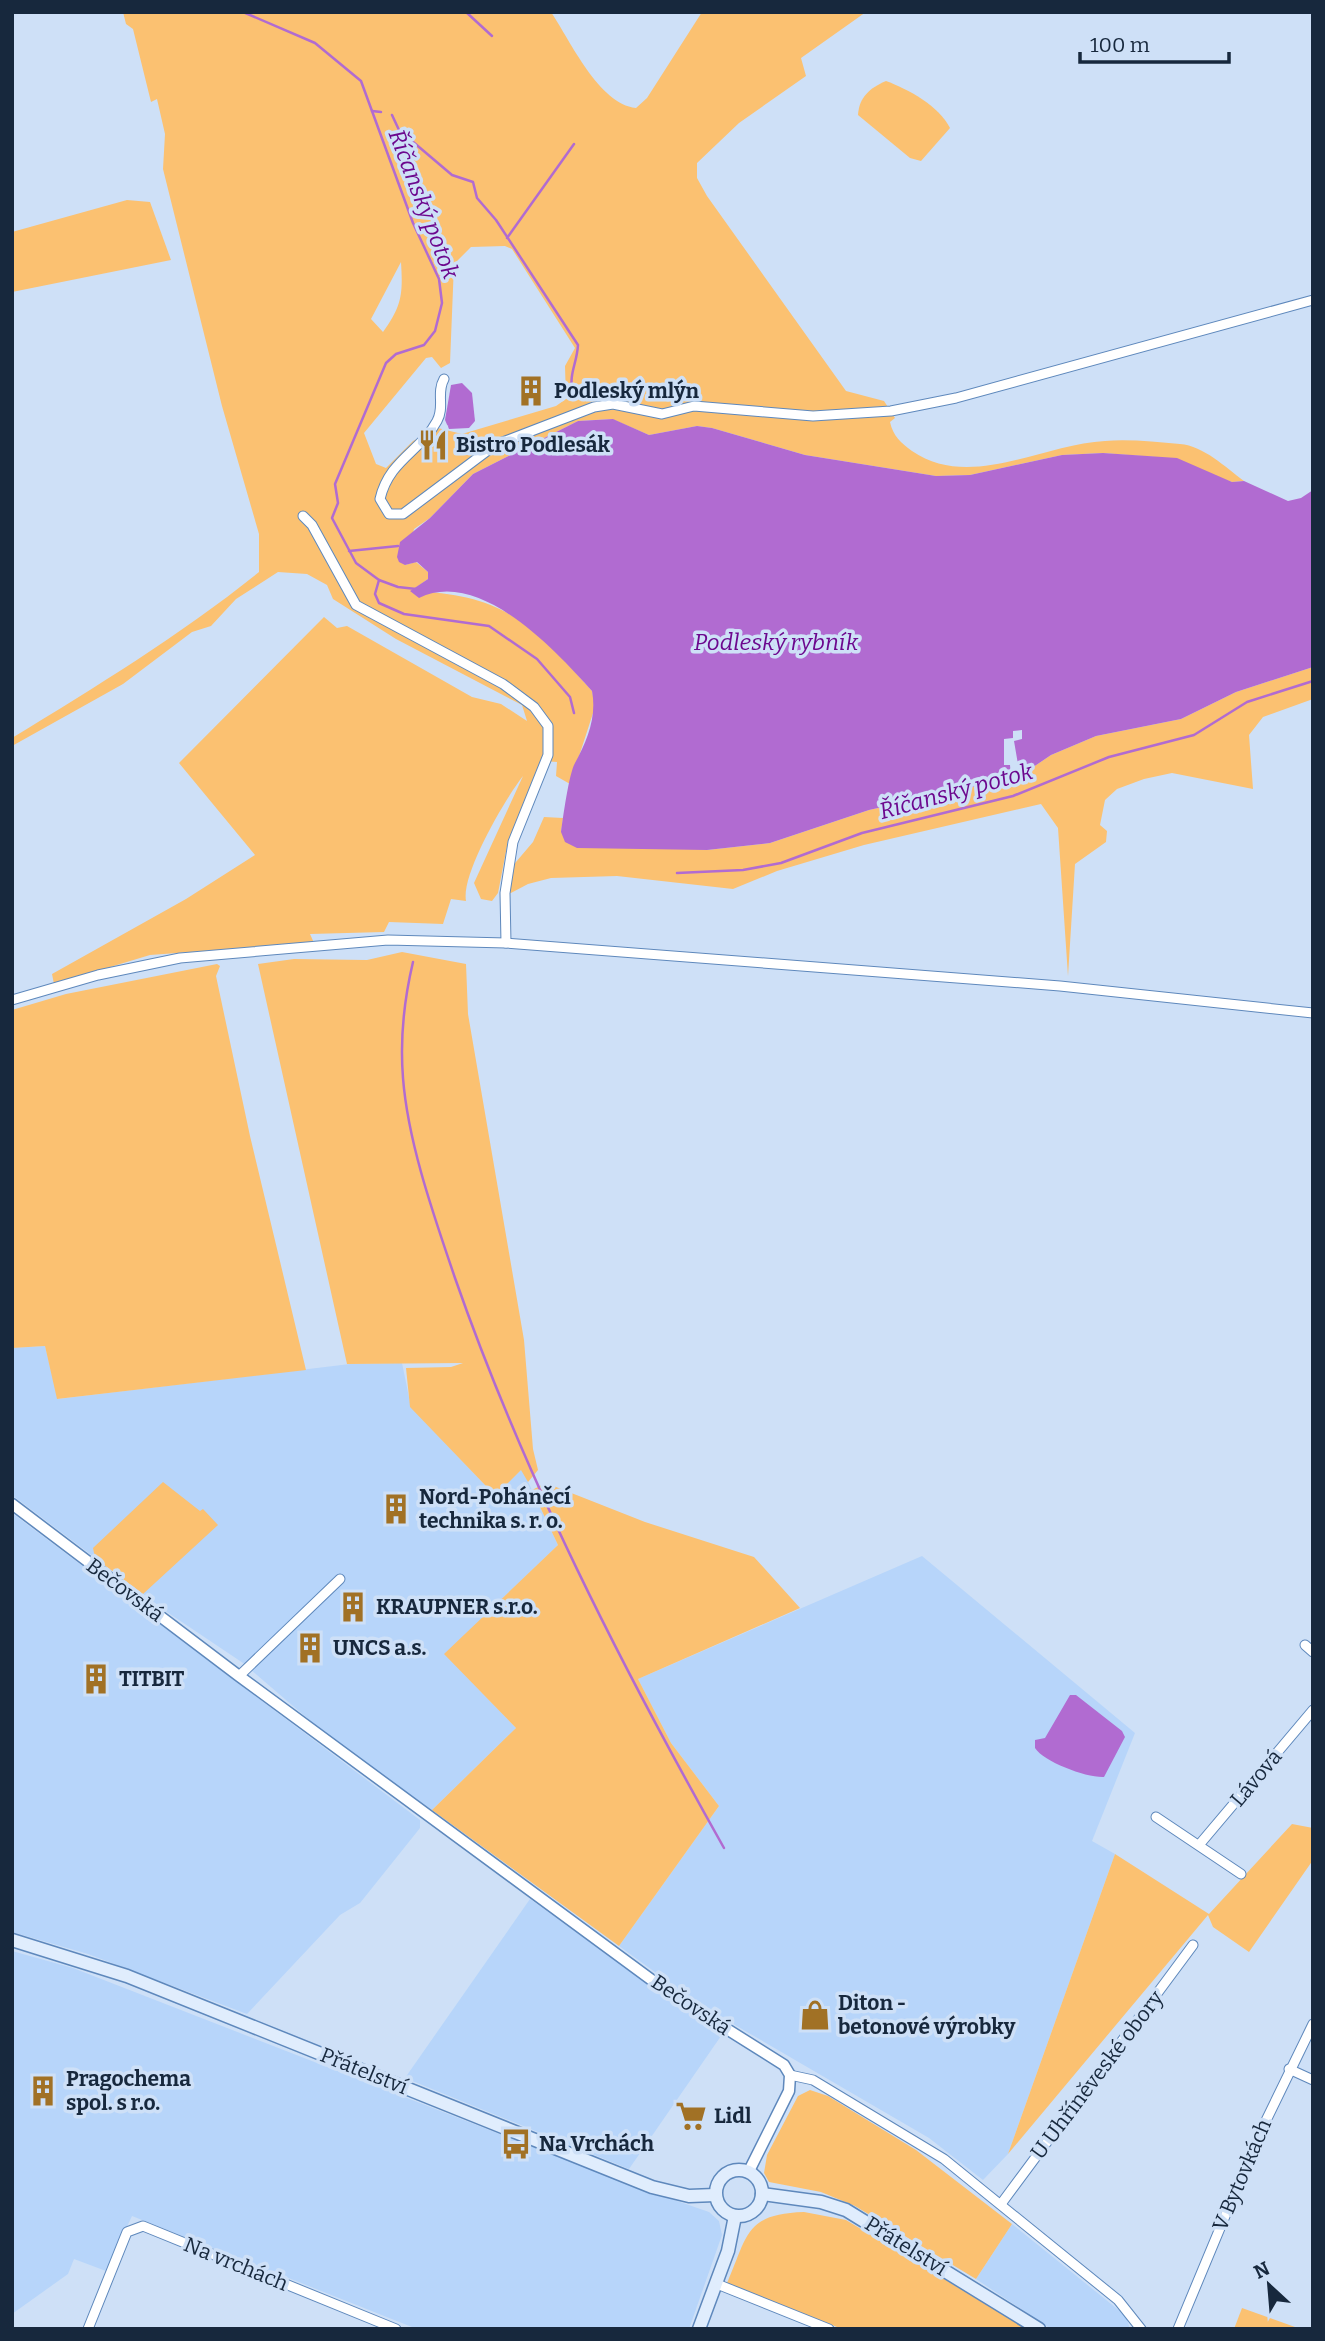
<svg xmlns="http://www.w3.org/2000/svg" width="1325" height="2341" font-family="Bitter,serif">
<rect width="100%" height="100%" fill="#cee0f7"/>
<g fill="#b7d5fa">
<path d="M45 1346 58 1399 350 1364 402 1363 411 1407 485 1485 492 1498 522 1469 558 1545 445 1654 516 1728 432 1810 335 1742 243 1663 164 1610 12 1495V1348Z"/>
<path d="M12 1513 420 1820V1828L360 1903 340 1915 247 2014 88 1954 12 1932Z"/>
<path d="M922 1556 1135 1733 1092 1841 1115 1854 1008 2154 983 2180 929 2138 699 2004 619 1946 719 1806 671 1743 638 1679Z"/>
<path d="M530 1899 721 2036 629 2169 405 2078Z"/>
<path d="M12 1951 73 1968 628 2184 709 2212 719 2221 722 2235 689 2329H417L132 2216 106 2271 74 2259 68 2274 12 2314Z"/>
<path d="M1012 2224 1126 2316 1130 2329H1051L976 2279Z"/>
</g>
<g fill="#fbc171" fill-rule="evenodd">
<path d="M123 12H551C571 42 599 104 636 108L647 98 702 12H866L801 58 806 76 739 123 697 163V178L707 196 846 391 884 401 895 418 890 422C893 436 901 443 912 451 970 491 1043 444 1105 441 1129 439 1156 442 1180 444 1204 446 1225 467 1244 481L1232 482 1155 457 1103 453 1062 455 970 475 936 476 805 455 712 428 697 426 649 435 612 419 578 421 473 474 430 518 414 529 405 565 416 562 428 572V579L411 591C504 594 533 624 592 691L595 707 570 784 556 776 557 762 543 761 508 841 498 893 492 901 481 899 474 883 523 776C505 799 461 874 466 901L451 899 443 924 389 922 384 932 310 934 314 943 150 955 54 984 52 974 186 899 255 855 179 763 324 617 337 628 347 626 472 697 501 704 527 721 522 705 396 639 333 599 327 585 307 574 278 572 236 599 211 626 192 632 123 684 12 746V738C97 686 182 634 259 572V534L222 406 163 169 165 134 157 99 151 102 133 29 126 24ZM505 246 512 249 575 348 565 366 566 399 556 406 462 434 438 428 413 441 386 468 376 464 364 433 426 358 432 357 441 368 450 363 454 264 471 247ZM401 262C403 294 402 306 383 332L371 319Z"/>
<path d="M886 81C908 89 939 106 950 128L921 161 910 158 858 115C859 97 870 88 886 81Z"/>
<path d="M127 200 150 202 171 260 12 292V232Z"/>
<path d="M1313 667V699L1263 717 1249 735 1253 789 1172 773 1144 779 1117 789 1105 800 1100 825 1107 831 1106 842 1075 864 1068 976 1058 828 1041 804 864 845 777 871 733 889 617 876 551 878 528 884 509 894 510 869 533 842 544 817 563 818 561 832 707 850 770 843 869 810 1020 776 1051 755 1096 736 1181 719 1236 692Z"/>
<path d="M402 952 466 964 468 1014 524 1340 533 1449 538 1470 528 1482 521 1470 492 1499 485 1485 410 1407 406 1368 451 1367 463 1363 347 1364 258 964 294 959 367 960Z"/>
<path d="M217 964 220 966 216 976 250 1136 306 1370 57 1399 45 1346 12 1348V1010L66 994Z"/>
<path d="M163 1482 200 1511 203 1509 218 1525 143 1594 95 1558 93 1548Z"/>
<path d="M546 1483 645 1522 754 1557 800 1608 638 1679 671 1743 719 1806 619 1946 432 1810 516 1728 444 1654 558 1545 532 1490Z"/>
<path d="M1292 1824 1313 1828V1860L1249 1952 1213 1927 1208 1915 1008 2154 1115 1854 1209 1914Z"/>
<path d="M810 2090 828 2096 916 2150 1012 2224 976 2279 855 2206 821 2192 769 2182 764 2173 767 2155 798 2096Z"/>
<path d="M804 2212 846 2220 1027 2329H842L727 2283C748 2235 745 2214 804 2212Z"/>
<path d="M1242 2308 1295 2327 1234 2329Z"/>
</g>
<g fill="#b16bd1">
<path d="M462 383 472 393 475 421 469 428 449 429 445 420 451 385Z"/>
<path d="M613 419 649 435 697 426 712 428 805 455 936 476 970 475 1062 455 1103 453 1177 458 1232 482 1244 481 1288 501 1301 498 1313 490V667L1236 692 1181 719 1096 736 1051 755 1020 776 869 810 770 843 707 850 577 848 565 842 561 832C563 818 569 773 575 763 587 741 597 717 592 691 556 651 480 568 419 598L410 591 428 579V572L417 562 405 565 399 562 397 557 400 542 430 518 473 474 578 421Z"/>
<path d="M1070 1695H1076L1122 1731 1125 1737 1104 1777C1087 1778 1044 1762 1035 1748V1740L1045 1738Z"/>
</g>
<path fill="#cee0f7" d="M1022 730V739L1014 741 1020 776 1011 777 1010 765H1004V739L1013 738V731Z"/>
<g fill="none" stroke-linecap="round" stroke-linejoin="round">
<g stroke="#b16bd1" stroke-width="2.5">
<path d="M243 12 315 43 361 81 413 223 439 279 442 303 435 331 424 345 396 354 386 363 335 484 338 503 332 518 356 563 379 580 375 594 379 603 404 614 489 626 537 659 570 697 574 713"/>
<path d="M466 12 492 36"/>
<path d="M372 111 381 112"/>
<path d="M392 115 399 130 452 175 473 182 477 198 496 220 578 345C577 364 568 374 573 394"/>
<path d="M507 238 574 144"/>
<path d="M349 551 398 546"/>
<path d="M379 580 398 587 416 589"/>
<path d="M677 873 743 870 781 863 862 833 1013 796 1109 757 1194 735 1247 702 1313 681"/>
<path d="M413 962C404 1000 400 1040 403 1078 408 1143 434 1216 455 1278 524 1476 621 1665 724 1848"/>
</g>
<g stroke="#5e88bc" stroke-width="11">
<g id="minor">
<path d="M444 379C436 393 445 407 437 421 421 451 389 460 380 499L389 514H403L495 445 594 407 613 404 662 414 694 406 813 416 891 411 956 398 1313 300"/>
<path d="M303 516 312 525 356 605 503 684 534 707 548 726V755L513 842 505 893 506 943"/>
<path d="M12 1000 98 975 180 958 388 940 506 943 1060 986 1313 1013"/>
<path d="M1305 1645 1313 1652"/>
<path d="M239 1676 340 1579"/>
<path d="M1156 1817 1241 1874"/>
<path d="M1199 1845 1313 1710"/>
<path d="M1289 2069 1313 2080"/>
<path d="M790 2075 813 2080 944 2159 1118 2300 1141 2329"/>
<path d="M1001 2204 1193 1945"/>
<path d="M717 2284 829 2329"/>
<path d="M88 2329 127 2232 143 2226 396 2329"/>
<path d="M1178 2329 1258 2137 1313 2024"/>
</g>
</g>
<g stroke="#5e88bc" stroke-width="13">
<path id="tertiary" d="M12 1504 239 1676 668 1992 784 2065 790 2075 789 2091 749 2171"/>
</g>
<g stroke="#5e88bc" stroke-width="15">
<g id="secondary">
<path d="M12 1940 127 1976 652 2187 689 2196 715 2195"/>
<circle cx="739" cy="2193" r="23"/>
<path d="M762 2194 821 2202 846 2210 1039 2329"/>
<path d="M699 2329 728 2251 735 2216"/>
</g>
</g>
<use href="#minor" stroke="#fff" stroke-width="9"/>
<use href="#tertiary" stroke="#fff" stroke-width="10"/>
<use href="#secondary" stroke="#e0edfd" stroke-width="12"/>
</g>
<defs>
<g id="building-bare" transform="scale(2.415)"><path d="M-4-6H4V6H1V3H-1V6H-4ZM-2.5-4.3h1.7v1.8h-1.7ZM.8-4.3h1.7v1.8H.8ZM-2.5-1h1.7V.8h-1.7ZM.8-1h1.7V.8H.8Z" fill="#a17125" stroke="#cee0f7" stroke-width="2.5" paint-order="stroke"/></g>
<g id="restaurant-bare" transform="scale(2.415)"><path d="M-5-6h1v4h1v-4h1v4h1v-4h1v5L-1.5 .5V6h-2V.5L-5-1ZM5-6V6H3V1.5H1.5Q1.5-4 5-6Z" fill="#a17125" stroke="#cee0f7" stroke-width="2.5" paint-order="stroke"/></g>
<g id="shop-bare" transform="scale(2.415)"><path d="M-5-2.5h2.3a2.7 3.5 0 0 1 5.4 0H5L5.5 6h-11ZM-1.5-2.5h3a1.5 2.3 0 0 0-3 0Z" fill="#a17125" stroke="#cee0f7" stroke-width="2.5" paint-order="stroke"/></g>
<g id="supermarket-bare" transform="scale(2.415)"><path d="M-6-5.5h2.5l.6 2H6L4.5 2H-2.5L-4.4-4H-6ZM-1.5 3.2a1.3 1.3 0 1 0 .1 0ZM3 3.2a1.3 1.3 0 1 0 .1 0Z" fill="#a17125" stroke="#cee0f7" stroke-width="2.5" paint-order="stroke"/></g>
<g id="bus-bare" transform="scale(2.415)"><path d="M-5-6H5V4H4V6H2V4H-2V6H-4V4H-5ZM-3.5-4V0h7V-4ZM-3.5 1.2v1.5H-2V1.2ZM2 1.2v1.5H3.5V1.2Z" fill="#a17125" stroke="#cee0f7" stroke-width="2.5" paint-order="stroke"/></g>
</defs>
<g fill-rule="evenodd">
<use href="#building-bare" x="531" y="391"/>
<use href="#restaurant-bare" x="433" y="445"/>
<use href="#building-bare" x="396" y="1509"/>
<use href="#building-bare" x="353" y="1607"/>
<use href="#building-bare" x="310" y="1648"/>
<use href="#building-bare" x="96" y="1679"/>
<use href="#shop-bare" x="815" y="2015"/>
<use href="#building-bare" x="43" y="2091"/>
<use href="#supermarket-bare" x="691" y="2116"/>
<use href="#bus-bare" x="516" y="2144"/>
</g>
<g text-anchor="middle" stroke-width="7" stroke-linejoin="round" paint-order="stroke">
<g font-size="21" font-weight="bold" fill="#17283d" stroke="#cee0f7" text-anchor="start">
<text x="554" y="398">Podleský mlýn</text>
<text x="456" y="452">Bistro Podlesák</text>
<text x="419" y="1504">Nord-Poháněcí<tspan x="419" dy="24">technika s. r. o.</tspan></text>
<text x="376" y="1614">KRAUPNER s.r.o.</text>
<text x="333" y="1655">UNCS a.s.</text>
<text x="119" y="1686">TITBIT</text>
<text x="838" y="2010">Diton -<tspan x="838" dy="24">betonové výrobky</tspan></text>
<text x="66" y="2086">Pragochema<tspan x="66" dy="24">spol. s r.o.</tspan></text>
<text x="714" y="2123">Lidl</text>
<text x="539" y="2151">Na Vrchách</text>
</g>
<g font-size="21" fill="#17283d" stroke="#cee0f7">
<text transform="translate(125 1590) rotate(37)" y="7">Bečovská</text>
<text transform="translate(1256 1778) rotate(-50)" y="7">Lávová</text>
<text transform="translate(691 2005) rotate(34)" y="7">Bečovská</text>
<text transform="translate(364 2071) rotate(22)" y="7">Přátelství</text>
<text transform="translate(1097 2075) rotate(-53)" y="7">U Uhříněveské obory</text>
<text transform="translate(1242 2175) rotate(-67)" y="7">V Bytovkách</text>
<text transform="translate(906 2246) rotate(32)" y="7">Přátelství</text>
<text transform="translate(236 2264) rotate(22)" y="7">Na vrchách</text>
</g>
<g font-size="23" font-style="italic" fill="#6c088e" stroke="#cee0f7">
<text transform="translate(424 204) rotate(69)" y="8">Říčanský potok</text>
<text x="776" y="650">Podleský rybník</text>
<text transform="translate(956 791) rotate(-15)" y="8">Říčanský potok</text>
</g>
</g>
<rect width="1325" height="2341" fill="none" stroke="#17283d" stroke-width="28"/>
<g transform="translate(1269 2285) rotate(334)" stroke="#cee0f7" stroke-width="5" paint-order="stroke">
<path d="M0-5L12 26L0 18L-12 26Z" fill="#17283d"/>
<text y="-10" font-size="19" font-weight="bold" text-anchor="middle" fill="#17283d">N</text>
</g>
<path d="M1080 52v10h149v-10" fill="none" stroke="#17283d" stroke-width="3.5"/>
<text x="1090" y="52" font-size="21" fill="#17283d" stroke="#cee0f7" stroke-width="5" paint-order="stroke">100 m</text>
</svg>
